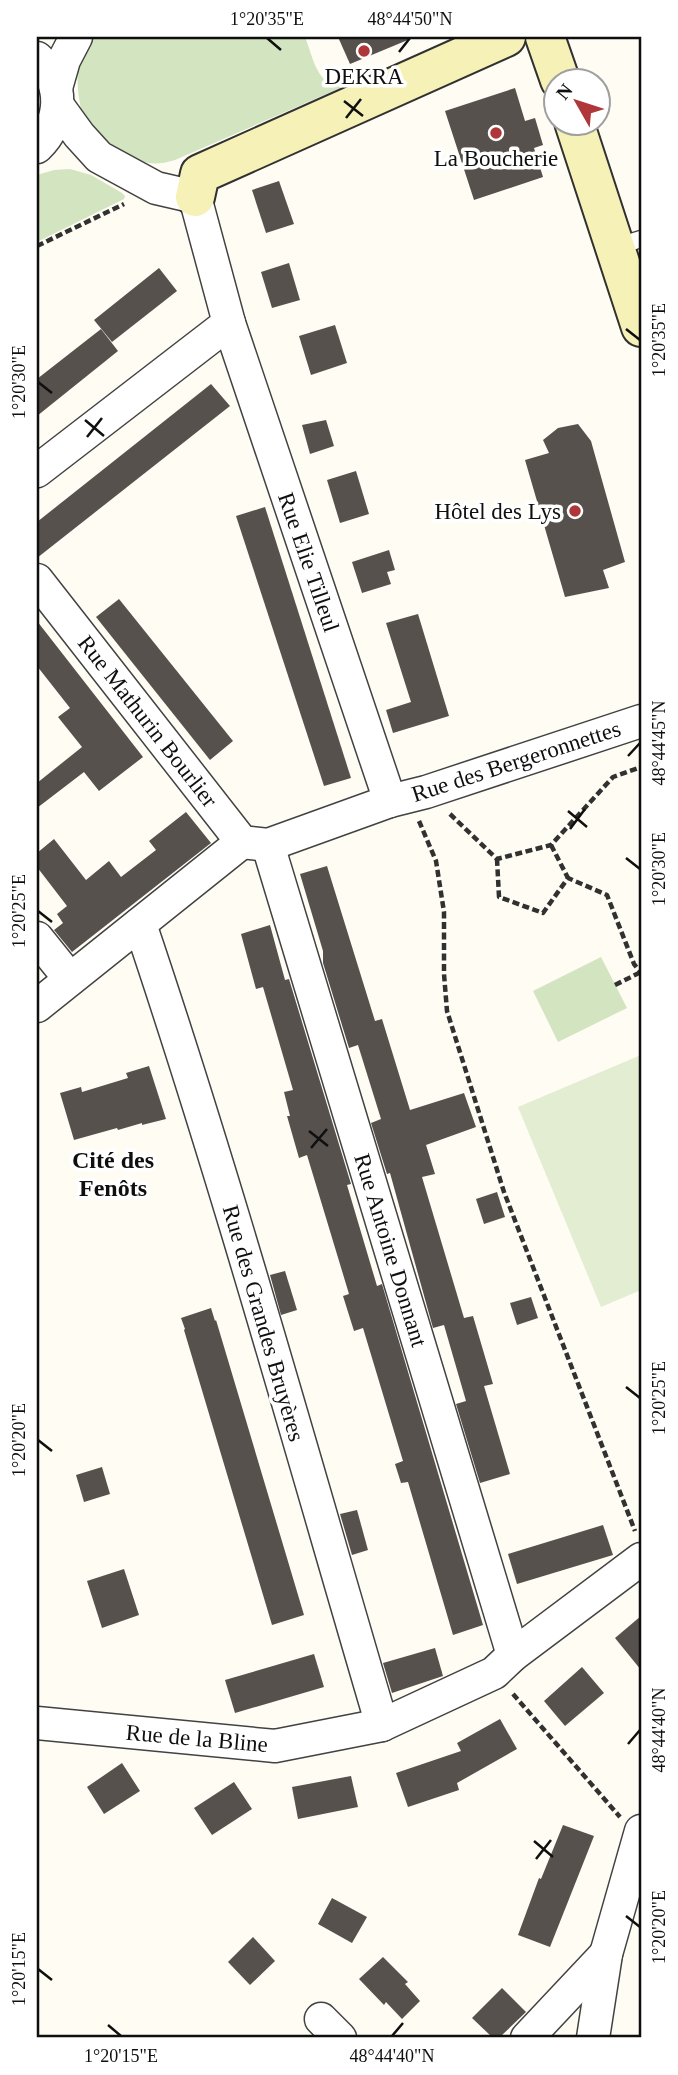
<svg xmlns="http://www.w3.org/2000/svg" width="678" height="2075" font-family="Georgia,serif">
<rect width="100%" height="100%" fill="#fefcf3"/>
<g fill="#d2e5c0">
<path d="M90 37H305C314 59 316 87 345 86L175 160C152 167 143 163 123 152 110 145 93 135 85 121 78 106 75 72 80 56 82 50 87 43 90 37Z"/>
<path d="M70 169 91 175 122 193 125 196 124 199 37 242V175L54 170Z"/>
<path d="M601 957 627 1008 558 1042 533 991Z"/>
</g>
<path fill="#e2edd1" d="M641 1055V1290L601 1307 518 1107Z"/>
<g fill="#57514d">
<path d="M338 37H415L350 64Z"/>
<path d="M515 88 525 121 535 118 543 145 534 148 543 177 474 200 445 111Z"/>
<path d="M279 181 294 224 266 233 252 190Z"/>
<path d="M289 263 300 300 272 308 261 272Z"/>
<path d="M159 268 177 291 112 342 94 320Z"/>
<path d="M335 325 347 363 311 375 299 336Z"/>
<path d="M101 329 118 351 37 416V379Z"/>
<path d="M211 384 230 406 37 558V522Z"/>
<path d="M326 420 334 446 310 454 302 425Z"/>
<path d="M578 424 591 441 625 562 603 570 609 588 565 597 525 460 549 453 543 440 558 428Z"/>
<path d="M356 471 369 514 340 523 327 480Z"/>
<path d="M265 507 351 778 324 786 236 516Z"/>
<path d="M389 550 395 570 387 572 391 584 362 593 352 562Z"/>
<path d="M119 599 233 741 210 760 96 617Z"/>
<path d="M418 614 449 716 393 733 386 710 411 702 386 623Z"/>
<path d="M37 621 143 757 99 791 84 772 37 808V783L82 747 58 717 70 708 37 666Z"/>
<path d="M186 812 211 843 72 952 54 930 63 923 57 914 67 906 37 867V853L54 839 86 880 109 861 121 877 156 850 149 841Z"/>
<path d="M327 866 375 1021 382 1019 410 1110 464 1093 476 1127 426 1145 435 1174 422 1177 464 1318 473 1316 493 1384 484 1386 510 1474 480 1483 456 1404 466 1401 444 1325 433 1328 390 1173 387 1174 371 1123 381 1119 358 1045 349 1048 323 963V951L300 874Z"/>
<path d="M270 925 285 980 289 979 351 1184 347 1185 377 1286 382 1284 483 1625 453 1635 408 1482 401 1483 395 1464 403 1461 363 1328 354 1331 343 1296 349 1294 307 1155 299 1158 287 1116H290L284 1092 293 1090 263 987 256 989 241 934Z"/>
<path d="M149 1066 166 1119 142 1125V1123L118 1130 117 1128 74 1140 60 1093 81 1087 82 1092 128 1078 126 1073Z"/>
<path d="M497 1192 505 1217 484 1224 476 1199Z"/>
<path d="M285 1271 297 1310 281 1315 270 1275Z"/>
<path d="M531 1297 538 1318 517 1325 510 1303Z"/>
<path d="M211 1308 215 1321 216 1320 304 1615 272 1625 184 1330 185 1329 181 1318Z"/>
<path d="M102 1467 110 1494 84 1502 76 1475Z"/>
<path d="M357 1510 368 1550 352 1555 340 1514Z"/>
<path d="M603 1525 613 1555 517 1584 508 1554Z"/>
<path d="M124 1569 139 1615 102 1628 87 1581Z"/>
<path d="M641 1616V1670L615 1638Z"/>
<path d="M435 1648 443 1676 392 1693 383 1663Z"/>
<path d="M314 1654 324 1687 235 1713 225 1680Z"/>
<path d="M582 1667 604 1693 565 1726 544 1701Z"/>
<path d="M500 1719 517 1749 457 1783 459 1790 408 1807 396 1773 461 1751 457 1743Z"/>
<path d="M122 1763 140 1791 104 1814 87 1787Z"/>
<path d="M351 1776 358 1807 298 1819 292 1787Z"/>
<path d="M234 1782 252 1809 212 1835 194 1808Z"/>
<path d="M563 1825 594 1836 550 1947 518 1935 539 1878 541 1879Z"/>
<path d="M332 1898 367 1917 352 1943 318 1924Z"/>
<path d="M253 1937 275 1961 250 1985 228 1962Z"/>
<path d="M383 1957 408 1982 405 1984 420 2001 402 2019 386 2002 384 2005 359 1979Z"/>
<path d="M502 1988 526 2012 499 2038H493L472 2018Z"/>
</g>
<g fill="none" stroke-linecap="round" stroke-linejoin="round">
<g stroke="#424242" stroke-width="19">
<path id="lane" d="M615 247 641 239"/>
</g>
<g stroke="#424242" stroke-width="35">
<g id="street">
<path d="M37 58C65 83 63 121 37 147"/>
<path d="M56 88 64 60 76 37"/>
<path d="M58 106 79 135 99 157 156 188 195 197 229 323 390 801"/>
<path d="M37 471 229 323"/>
<path d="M37 580 242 842 268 845 390 801 426 792 641 721"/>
<path d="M268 845 513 1655"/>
<path d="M140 924C229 1188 303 1457 382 1725"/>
<path d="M37 938 70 979"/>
<path d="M37 1006 242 842"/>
<path d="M37 1723 275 1746 382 1725 494 1673 513 1655 641 1559"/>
<path d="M321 2019 340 2038"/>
<path d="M527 2038 606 1954"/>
<path d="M593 2038 606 1954 641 1831"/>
</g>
</g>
<g stroke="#313131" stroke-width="42">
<g id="secondary">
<path d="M545 37 560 80"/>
<path d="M574 122 641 327"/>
<path d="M195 197 200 174 506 37"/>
</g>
</g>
<g stroke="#313131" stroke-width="4.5" stroke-dasharray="7 3.5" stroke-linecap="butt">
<path d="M37 246 124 204"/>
<path d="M450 814 497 859 551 845 613 777 641 767"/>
<path d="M419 821 436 861 444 912V974L447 1011 504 1192 635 1531"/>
<path d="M551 845 568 878"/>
<path d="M497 859 499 897 543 913 568 878 607 895 634 964 641 973"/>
<path d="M615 985 641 972"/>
<path d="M513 1694 620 1817"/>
</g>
<use href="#lane" stroke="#fff" stroke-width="16"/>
<use href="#street" stroke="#fff" stroke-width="32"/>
<use href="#secondary" stroke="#f6f1b6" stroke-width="38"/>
</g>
<path fill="none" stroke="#0f0f0f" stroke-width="2.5" d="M267 38 281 50M399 52 410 38M344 101 363 116M346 118 361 99M626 329 640 340M38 382 52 393M85 420 104 436M87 437 102 418M628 756 640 743M568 811 587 827M570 829 585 809M626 858 640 869M38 911 52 922M309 1131 328 1146M311 1148 327 1129M626 1387 640 1398M38 1440 52 1451M628 1744 640 1730M534 1841 553 1857M536 1859 551 1840M626 1916 640 1927M38 1969 52 1980M108 2025 121 2036M392 2036 403 2023"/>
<g fill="#b03739" stroke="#fff" stroke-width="2.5">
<circle cx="364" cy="51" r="7"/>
<circle cx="496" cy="133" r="7"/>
<circle cx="575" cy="511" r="7"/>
</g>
<g text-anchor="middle" stroke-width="7" stroke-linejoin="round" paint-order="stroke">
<g font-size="23" fill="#0f0f0f" stroke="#fff">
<text x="364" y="84">DEKRA</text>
<text x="496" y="166">La Boucherie</text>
<text x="561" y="519" text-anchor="end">Hôtel des Lys</text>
</g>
<g font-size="23" fill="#0f0f0f" stroke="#fff">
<text transform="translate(309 562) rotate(71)" y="8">Rue Elie Tilleul</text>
<text transform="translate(148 721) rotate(52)" y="8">Rue Mathurin Bourlier</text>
<text transform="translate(516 761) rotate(-18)" y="8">Rue des Bergeronnettes</text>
<text transform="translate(391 1250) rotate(73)" y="8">Rue Antoine Donnant</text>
<text transform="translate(264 1323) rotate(74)" y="8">Rue des Grandes Bruyères</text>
<text transform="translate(197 1738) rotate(5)" y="8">Rue de la Bline</text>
</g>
<g font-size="24" font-weight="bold" fill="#0f0f0f" stroke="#fff">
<text x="113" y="1168">Cité des<tspan x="113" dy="28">Fenôts</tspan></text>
</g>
</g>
<rect width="678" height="2075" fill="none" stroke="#ffffff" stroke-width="77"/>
<g transform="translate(577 102) rotate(309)"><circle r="33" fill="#ffffff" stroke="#9f9f9f" stroke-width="2"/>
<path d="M0-5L12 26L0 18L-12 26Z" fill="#b03739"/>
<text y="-10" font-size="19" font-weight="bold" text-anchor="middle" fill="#0f0f0f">N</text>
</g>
<rect x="38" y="38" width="602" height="1998" fill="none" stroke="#0f0f0f" stroke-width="2.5"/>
<g font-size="18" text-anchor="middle" fill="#0f0f0f">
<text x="267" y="25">1°20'35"E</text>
<text x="410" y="25">48°44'50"N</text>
<text transform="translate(659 340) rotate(-90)" y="6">1°20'35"E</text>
<text transform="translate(19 382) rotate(-90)" y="6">1°20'30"E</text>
<text transform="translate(659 743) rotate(-90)" y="6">48°44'45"N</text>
<text transform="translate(659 869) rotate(-90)" y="6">1°20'30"E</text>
<text transform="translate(19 911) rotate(-90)" y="6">1°20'25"E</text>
<text transform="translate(659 1398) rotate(-90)" y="6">1°20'25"E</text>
<text transform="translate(19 1440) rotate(-90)" y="6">1°20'20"E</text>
<text transform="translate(659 1730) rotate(-90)" y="6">48°44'40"N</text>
<text transform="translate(659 1927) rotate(-90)" y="6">1°20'20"E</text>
<text transform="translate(19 1969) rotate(-90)" y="6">1°20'15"E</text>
<text x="121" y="2062">1°20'15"E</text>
<text x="392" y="2062">48°44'40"N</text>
</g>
</svg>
